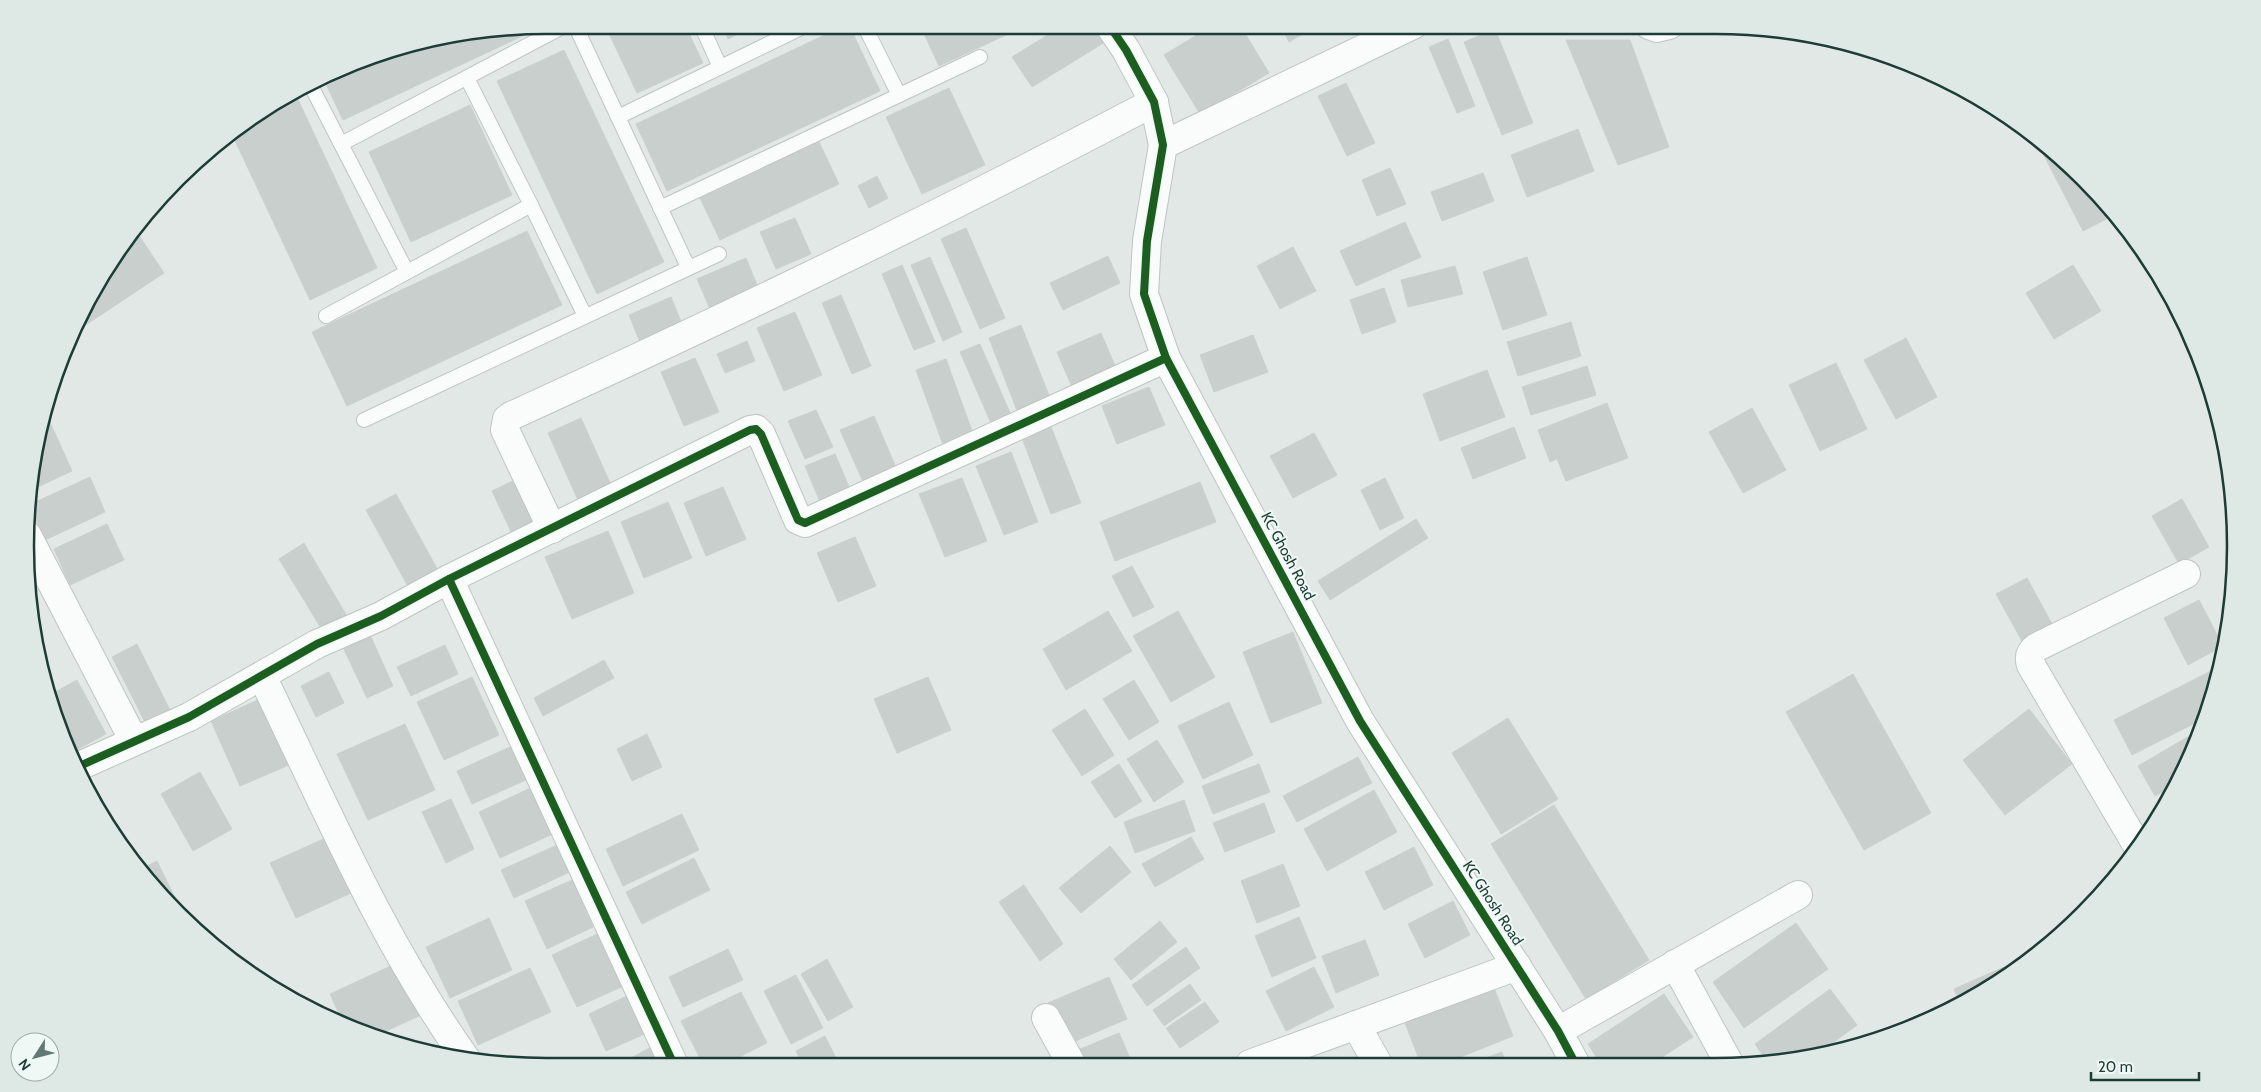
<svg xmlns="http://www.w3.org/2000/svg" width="2261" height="1092" font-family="Cabin,sans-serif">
<rect width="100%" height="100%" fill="#e1e8e5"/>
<g fill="#c8cfcd" stroke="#cad1ce">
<path d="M546 25 343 120 323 78 378 53 445 35Z"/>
<path d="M605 25H685L703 63 637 93Z"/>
<path d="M722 25H757L728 39Z"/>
<path d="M846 25H849L880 91 667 191 636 124Z"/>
<path d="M920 25H1001L1006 35 939 66Z"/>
<path d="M1064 25H1094L1105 42 1032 87 1012 57Z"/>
<path d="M1213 25H1240L1269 73 1200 114 1164 55Z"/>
<path d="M1280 25H1318L1289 42Z"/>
<path d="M1495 29 1533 123 1502 135 1464 42Z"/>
<path d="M1448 39 1475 106 1457 113 1429 47Z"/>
<path d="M1566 40H1630L1669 147 1618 165Z"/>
<path d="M564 50 664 262 597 294 497 81Z"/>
<path d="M1346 83 1375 143 1347 156 1318 96Z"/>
<path d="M949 88 985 165 922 194 886 117Z"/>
<path d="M294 91 377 268 310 300 231 132Z"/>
<path d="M470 105 512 195 411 242 369 152Z"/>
<path d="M1578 129 1594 171 1527 197 1511 155Z"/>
<path d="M2035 138 2084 178 2114 215 2083 231Z"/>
<path d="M819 142 839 184 720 240 700 198Z"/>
<path d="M1390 168 1406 204 1377 216 1362 180Z"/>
<path d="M1483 173 1494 201 1442 221 1431 192Z"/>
<path d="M877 176 888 198 869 208 858 186Z"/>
<path d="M795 218 811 254 776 269 760 232Z"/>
<path d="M1405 222 1421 257 1356 286 1340 251Z"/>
<path d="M134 228 164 273 72 334 113 257Z"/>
<path d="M966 228 1005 318 980 329 941 239Z"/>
<path d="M527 231 562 305 347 406 312 332Z"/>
<path d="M1293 247 1316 291 1280 309 1257 266Z"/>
<path d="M1108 256 1120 283 1063 310 1050 283Z"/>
<path d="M930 257 962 332 943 341 911 265Z"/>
<path d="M1527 257 1547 315 1503 330 1483 272Z"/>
<path d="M746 258 759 290 711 311 697 279Z"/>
<path d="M902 265 935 342 914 350 882 274Z"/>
<path d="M2073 265 2101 311 2054 339 2026 293Z"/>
<path d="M1455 266 1463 294 1408 307 1401 280Z"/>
<path d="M1384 288 1396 322 1362 334 1350 300Z"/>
<path d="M841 295 871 366 852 374 822 303Z"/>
<path d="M671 297 682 324 640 342 629 315Z"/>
<path d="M795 312 822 375 784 391 757 328Z"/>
<path d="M1571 322 1581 356 1518 376 1507 342Z"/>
<path d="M1021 325 1054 408 1021 421 989 338Z"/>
<path d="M1101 333 1116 368 1072 387 1057 352Z"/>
<path d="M1253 335 1268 372 1214 392 1200 355Z"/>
<path d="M1906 338 1937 397 1896 419 1864 360Z"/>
<path d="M747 341 755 361 725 373 717 354Z"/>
<path d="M980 344 1014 422 994 430 960 352Z"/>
<path d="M695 358 719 412 684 426 661 372Z"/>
<path d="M946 359 976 442 946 453 916 370Z"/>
<path d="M1836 363 1867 429 1820 451 1789 385Z"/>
<path d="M1587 366 1596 395 1531 415 1522 387Z"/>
<path d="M1487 370 1505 417 1440 441 1423 394Z"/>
<path d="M1149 387 1165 425 1117 444 1102 406Z"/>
<path d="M1607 403 1628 458 1566 481 1557 459 1550 462 1538 430Z"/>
<path d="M1752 408 1786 470 1743 493 1709 432Z"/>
<path d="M816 410 833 447 805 459 788 421Z"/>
<path d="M874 416 897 470 864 484 840 430Z"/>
<path d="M581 418 615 494 582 509 548 433Z"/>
<path d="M49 420 72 471 29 491 35 444 42 423Z"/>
<path d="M1051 427 1081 503 1051 514 1022 438Z"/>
<path d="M1514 427 1526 458 1473 479 1461 448Z"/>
<path d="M1314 433 1337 475 1293 498 1270 456Z"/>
<path d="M1011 452 1038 522 1004 535 976 466Z"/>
<path d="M835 454 853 496 823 509 805 466Z"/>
<path d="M90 477 105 512 45 540 29 505Z"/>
<path d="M962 478 987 541 945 557 919 494Z"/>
<path d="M1385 478 1404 518 1380 530 1361 490Z"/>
<path d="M517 479 539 526 514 538 492 491Z"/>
<path d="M1200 482 1216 522 1115 561 1100 522Z"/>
<path d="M723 487 746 539 706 556 684 503Z"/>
<path d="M396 494 440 574 410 590 366 510Z"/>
<path d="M2182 499 2209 547 2179 564 2152 516Z"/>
<path d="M668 502 692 558 644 578 621 522Z"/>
<path d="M1416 519 1428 538 1330 600 1318 581Z"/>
<path d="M107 524 124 560 70 585 54 549Z"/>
<path d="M608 531 634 593 572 619 545 557Z"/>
<path d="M855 537 876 586 838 602 817 553Z"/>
<path d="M304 543 348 618 324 633 279 559Z"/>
<path d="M1132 566 1154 607 1133 617 1112 576Z"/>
<path d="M2027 578 2052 624 2022 641 1996 594Z"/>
<path d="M2199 600 2223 646 2188 665 2164 618Z"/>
<path d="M1108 611 1132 651 1066 690 1043 649Z"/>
<path d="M1178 611 1215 677 1171 702 1133 636Z"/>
<path d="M367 628 393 686 367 698 340 641Z"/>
<path d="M1293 632 1322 703 1271 723 1243 652Z"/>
<path d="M137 644 171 712 146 724 112 657Z"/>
<path d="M445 645 458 674 411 696 397 667Z"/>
<path d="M604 660 614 678 543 716 534 698Z"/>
<path d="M2211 671 2216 681 2205 718 2132 755 2114 720Z"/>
<path d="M329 672 344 703 316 717 301 686Z"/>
<path d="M1853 674 1931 813 1864 850 1786 712Z"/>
<path d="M472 677 499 735 444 760 417 702Z"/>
<path d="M928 677 951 730 897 753 874 699Z"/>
<path d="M77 680 106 734 69 754 53 713 48 696Z"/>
<path d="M1134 680 1159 722 1129 740 1103 699Z"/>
<path d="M267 696 296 762 240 786 211 721Z"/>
<path d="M1229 702 1253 755 1203 779 1178 726Z"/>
<path d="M1085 709 1114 755 1082 776 1052 730Z"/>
<path d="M2029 709 2072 764 2005 815 1963 760Z"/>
<path d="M1508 718 1558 799 1501 834 1452 753Z"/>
<path d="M405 724 435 790 368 820 337 754Z"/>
<path d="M2201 729 2196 746 2173 786 2155 796 2138 766Z"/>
<path d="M647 734 662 767 632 781 617 749Z"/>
<path d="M1157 740 1184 782 1154 802 1127 759Z"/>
<path d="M512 746 528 779 472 804 457 771Z"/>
<path d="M1358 757 1372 783 1297 822 1283 796Z"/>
<path d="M1119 764 1142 801 1115 818 1091 782Z"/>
<path d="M1259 764 1270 792 1213 814 1202 786Z"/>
<path d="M200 772 232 829 193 851 161 794Z"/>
<path d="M533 787 555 833 500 858 479 812Z"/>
<path d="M1374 790 1397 832 1327 871 1304 829Z"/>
<path d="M451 799 474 849 446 863 422 812Z"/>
<path d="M1184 800 1195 831 1135 853 1124 822Z"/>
<path d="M1264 803 1275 832 1225 852 1213 823Z"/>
<path d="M1554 805 1649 960 1586 999 1491 844Z"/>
<path d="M682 814 699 850 623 886 606 849Z"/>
<path d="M337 833 362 888 296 918 270 863Z"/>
<path d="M1191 837 1204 859 1155 887 1142 864Z"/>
<path d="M564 842 576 869 514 898 501 870Z"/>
<path d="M1110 846 1131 872 1081 913 1059 888Z"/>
<path d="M1414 847 1433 885 1384 910 1365 872Z"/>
<path d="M694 858 710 890 642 924 626 892Z"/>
<path d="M157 861 183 914 181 915 139 870Z"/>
<path d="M1283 864 1300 906 1257 923 1241 881Z"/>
<path d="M572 880 593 927 547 949 525 901Z"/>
<path d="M1024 885 1063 944 1040 961 999 902Z"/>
<path d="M1453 901 1470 935 1425 958 1408 924Z"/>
<path d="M1299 917 1316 958 1272 977 1255 936Z"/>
<path d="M489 918 512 970 450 998 426 947Z"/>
<path d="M1160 921 1177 942 1131 980 1114 959Z"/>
<path d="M1796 923 1828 969 1744 1028 1713 982Z"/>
<path d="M606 930 630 983 577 1007 552 955Z"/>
<path d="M215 937 221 952 207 941Z"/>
<path d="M1365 940 1379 975 1336 993 1322 956Z"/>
<path d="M1186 947 1200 968 1147 1006 1132 985Z"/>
<path d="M728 949 743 980 683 1007 669 977Z"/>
<path d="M827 959 853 1007 828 1021 801 974Z"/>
<path d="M395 964 419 1016 375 1036 345 1027 330 994Z"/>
<path d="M1314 967 1334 1007 1286 1031 1266 991Z"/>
<path d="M2004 967 2007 974 1959 1001 1954 989Z"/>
<path d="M530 968 551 1012 478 1045 458 1001Z"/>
<path d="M796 975 823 1028 791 1044 764 991Z"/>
<path d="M1109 977 1127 1019 1066 1045 1048 1003Z"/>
<path d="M1190 984 1201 1000 1164 1026 1153 1010Z"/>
<path d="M1494 988 1513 1036 1443 1064H1421L1405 1023Z"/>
<path d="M1830 989 1857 1025 1819 1053 1783 1063H1768L1755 1044Z"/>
<path d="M741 992 767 1043 721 1066H704L681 1021Z"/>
<path d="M631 994 649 1032 606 1051 589 1014Z"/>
<path d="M1664 994 1693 1037 1653 1063H1600L1588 1044Z"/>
<path d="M1205 1002 1219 1022 1180 1048 1166 1028Z"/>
<path d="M1119 1033 1133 1065H1085L1078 1050Z"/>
<path d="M825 1036 840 1066H804L796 1051Z"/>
<path d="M653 1046 664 1067H621L620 1064Z"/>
<path d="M1502 1052 1506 1064H1470Z"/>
</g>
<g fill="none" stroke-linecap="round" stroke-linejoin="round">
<g stroke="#bec5c2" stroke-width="16">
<g id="lane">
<path d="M575 25 688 267"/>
<path d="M701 25 720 67"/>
<path d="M864 25 899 95"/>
<path d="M467 78 531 205"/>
<path d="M310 84 407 272"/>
<path d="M618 117 807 25"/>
<path d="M341 144 566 25"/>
<path d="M660 208 980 57"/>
<path d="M326 316 531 205 585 316"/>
<path d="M364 420 719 254"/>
</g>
</g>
<g stroke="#bec5c2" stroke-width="30">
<g id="street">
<path d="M1109 25 1126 50 1154 102 1163 145 1147 241 1144 294 1166 358 1360 721 1558 1031 1575 1063"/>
<path d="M1649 25 1657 28 1669 25"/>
<path d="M1163 145 1413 25"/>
<path d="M552 529 505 430 507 419 511 416C728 317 944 213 1154 102"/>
<path d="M27 535 134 741"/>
<path d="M449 579 750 430 756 429 761 434 798 520 805 523 1166 358"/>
<path d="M262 676C325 806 382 941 466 1059"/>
<path d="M75 768 189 717 317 644 381 616 449 579 675 1067"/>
<path d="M2138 847 2031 665C2028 656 2030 652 2037 647L2186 574"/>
<path d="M1675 964 1729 1063"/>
<path d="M1046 1018 1072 1065"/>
<path d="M1356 1025 1378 1064"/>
<path d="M1558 1031 1798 895"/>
<path d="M1250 1064 1517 966"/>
</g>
</g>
<use href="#lane" stroke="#fafcfb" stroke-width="14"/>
<use href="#street" stroke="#fafcfb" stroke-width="28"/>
<g stroke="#eff8f4" stroke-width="11">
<g id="cycleway">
<path d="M1109 25 1126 50 1154 102 1163 145 1147 241 1144 294 1166 358 1360 721 1558 1031 1575 1063"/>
<path d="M449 579 750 430 756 429 761 434 798 520 805 523 1166 358"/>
<path d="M75 768 189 717 317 644 381 616 449 579 675 1067"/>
</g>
</g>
<use href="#cycleway" stroke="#1b5e20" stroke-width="8"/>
</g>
<g text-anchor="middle" stroke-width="4" stroke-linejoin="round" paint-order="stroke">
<g font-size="15" fill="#1e3c36" stroke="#eff8f4">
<text transform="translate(1288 556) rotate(62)" y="5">KC Ghosh Road</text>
<text transform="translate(1493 903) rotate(57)" y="5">KC Ghosh Road</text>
</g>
</g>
<path d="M0 0H2261V1092H0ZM546 34H1715A512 512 0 0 1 2227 546V546A512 512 0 0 1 1715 1058H546A512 512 0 0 1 34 546V546A512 512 0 0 1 546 34Z" fill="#dee9e5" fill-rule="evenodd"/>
<path fill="none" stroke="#1e3c36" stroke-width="2.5" d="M546 34H1715A512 512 0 0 1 2227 546V546A512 512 0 0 1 1715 1058H546A512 512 0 0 1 34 546V546A512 512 0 0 1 546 34Z"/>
<g transform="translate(35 1057) rotate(234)"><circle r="24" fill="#eff8f4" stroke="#9bada8"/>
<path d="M0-4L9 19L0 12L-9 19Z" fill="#627873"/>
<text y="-8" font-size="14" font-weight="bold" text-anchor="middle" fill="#1e3c36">N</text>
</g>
<path d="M2091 1072v8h108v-8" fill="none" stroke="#1e3c36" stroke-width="2.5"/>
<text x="2098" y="1072" font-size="15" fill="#1e3c36" stroke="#eff8f4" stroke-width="4" paint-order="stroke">20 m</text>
</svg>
